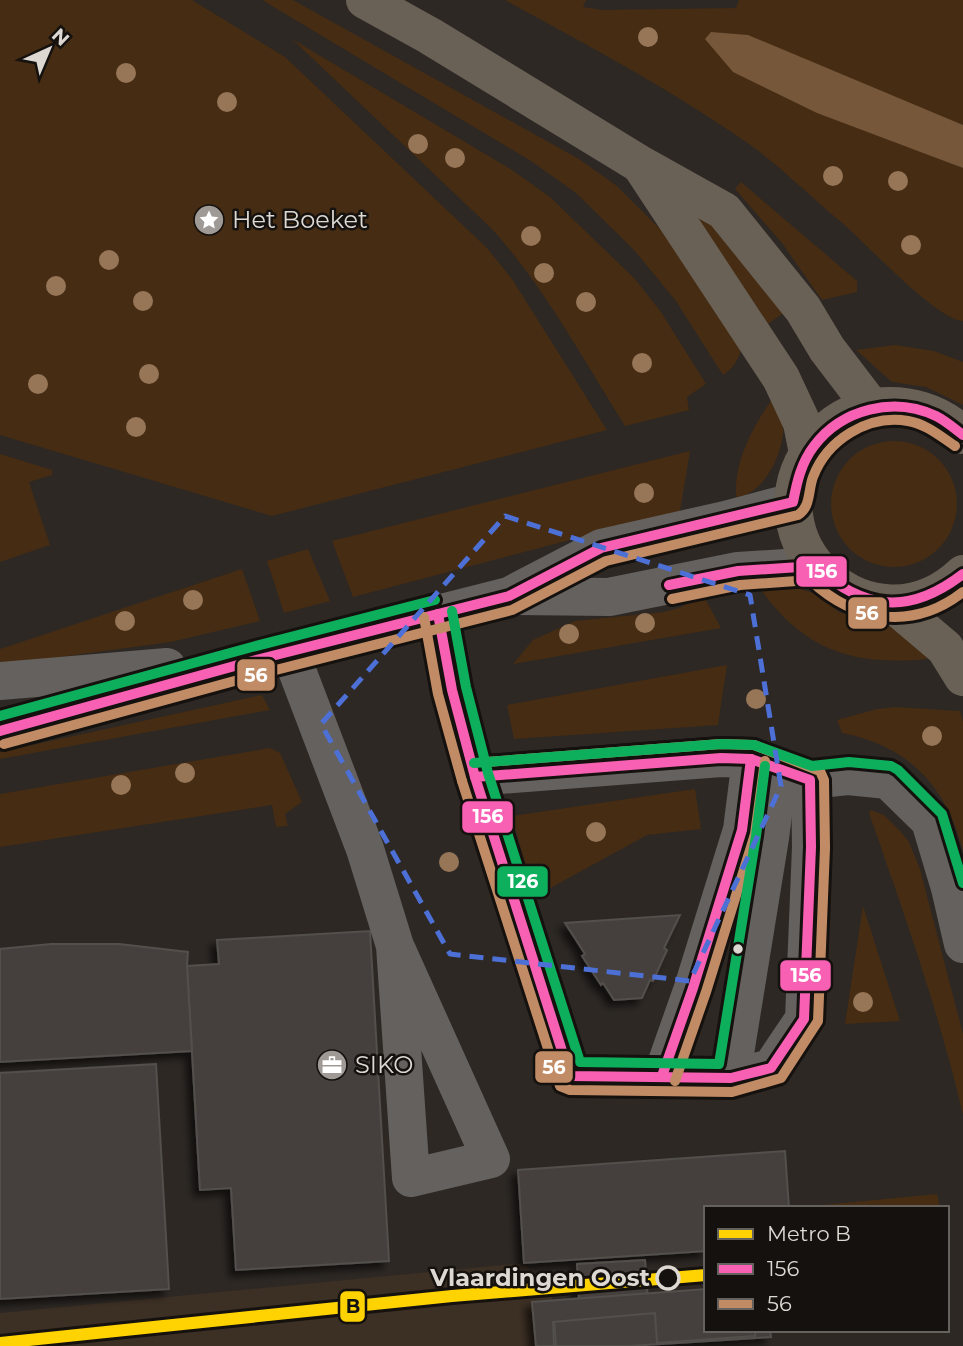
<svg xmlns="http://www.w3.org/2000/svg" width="963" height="1346" font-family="Montserrat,sans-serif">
<defs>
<filter id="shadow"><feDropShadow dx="-6" dy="6" stdDeviation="3.5" flood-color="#0009"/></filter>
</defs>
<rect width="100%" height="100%" fill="#2d2824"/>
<path fill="#3c2f24" d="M524 1263 552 1297 554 1346H0V1313Z"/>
<g fill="#452c13">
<path d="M0 0H192L285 57 487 248 512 279 607 430 272 516 0 435Z"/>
<path d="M262 0H293L579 159 617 186 680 249 743 341C740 357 736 366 723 375L676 301 634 250 576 193 531 161Z"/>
<path d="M505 0H586L583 7 602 10 736 8 739 0H963V125L879 91 929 154 963 168V321C936 320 865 242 841 222 811 197 783 169 752 146 674 91 589 46 505 0Z"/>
<path d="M292 39 512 170 550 197 635 279 661 312 706 384 687 397 689 410 625 426C583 359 545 288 492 229Z"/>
<path d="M741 182 857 281V292L822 300 782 243 735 189Z"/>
<path d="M698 209 785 312 768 324 697 221Z"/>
<path d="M895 345 934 351 963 362V405L926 387 892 382 856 350Z"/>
<path d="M773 398C776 402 780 407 782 412 790 440 768 495 736 497 734 461 753 426 773 398Z"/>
<circle cx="894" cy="504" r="63"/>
<path d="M690 451 680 511 353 597 332 541Z"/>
<path d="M0 454 52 470V475L29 482 50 545 0 562Z"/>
<path d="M308 549 330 601 284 613 267 561Z"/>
<path d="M242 569 260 621 171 642 0 665V649Z"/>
<path d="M785 584 813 593 839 612 858 619 894 628 929 656 926 659C852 666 803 650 759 587Z"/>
<path d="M703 595 721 628 513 664 533 640 575 621 664 612 679 608Z"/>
<path d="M727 665 718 725 514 739 507 705Z"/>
<path d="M262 695 270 710 0 759V752Z"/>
<path d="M896 707 960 711 963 722V851C946 786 909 746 842 733L837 720 877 709Z"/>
<path d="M270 748 280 753 302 802 285 814 288 826 276 827 272 805 0 847V794Z"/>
<path d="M695 789 701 829 647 835 534 897 512 816Z"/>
<path d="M871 810 884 815 901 832 909 842 920 869 963 1034V1115C939 1012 904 913 869 813Z"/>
<path d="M863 906 900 1021 845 1024Z"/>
<path d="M937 1194 940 1208H791Z"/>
</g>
<path fill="#76573a" d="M711 32 748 35 963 125V168L817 113 733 72 705 39Z"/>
<g fill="#45403d" stroke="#534f4c" stroke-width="2" filter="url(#shadow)">
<path d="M680 915 664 948 667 950 653 981 650 980 642 998 614 1000 603 983 601 985 582 956 585 954 565 923Z"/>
<path d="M370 931 389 1261 236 1270 231 1188 200 1190 187 966 219 964 217 940Z"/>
<path d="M51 944H119L188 952 187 966 192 1051 0 1062V949Z"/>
<path d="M156 1064 169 1289 0 1299V1073Z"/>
<path d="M785 1151 789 1208H706V1251L524 1263 518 1170Z"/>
<path d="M645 1260 649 1313 706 1309V1330H770L771 1337 630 1346H556L554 1319 580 1318 577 1264Z"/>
<path d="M706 1289V1330H755V1336L657 1343 655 1313 553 1322 554 1346H536L532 1302Z"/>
</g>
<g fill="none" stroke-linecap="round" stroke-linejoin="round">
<g stroke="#64615e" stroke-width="38">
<path d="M515 596 609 597 738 571 815 566"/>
<path d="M438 614 452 690 475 777 570 1076 731 1078 771 1068 804 1019 811 847 810 780"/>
<path d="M290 652 365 849 395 946 491 1159 411 1178 395 946"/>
<path d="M0 681 167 667"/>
<path d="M0 731 256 660 509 596 601 548 725 520 793 502"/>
<path d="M475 777 721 758 751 759 810 780 848 776 888 780 930 821 950 888 963 944"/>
<path d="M662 1076 693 988 742 830 751 759"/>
<path d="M731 1078 770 838 779 768"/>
</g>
<g stroke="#696056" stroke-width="38">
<path d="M365 0 430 36 638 163 724 211 803 309 827 349 872 408"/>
<path d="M642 167 781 378 802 423 808 453"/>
<path d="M963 435C939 412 908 403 875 407 853 410 830 424 817 441 739 540 872 660 963 574"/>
<path d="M893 604 945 648 963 677"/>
</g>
<g stroke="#15110e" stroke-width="16">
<g id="bus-1">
<path d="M669 585 738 571 815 566C864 611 910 615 963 574"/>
<path d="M438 614 452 690 475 777"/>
<path d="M0 731 256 660 509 596 601 548 793 502C797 482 801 463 814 446 842 409 894 396 936 416 946 421 955 429 963 435"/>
<path d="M721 758 751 759 810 780 811 847 804 1019 771 1068 731 1078 570 1076 475 777Z"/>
<path d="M662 1076 693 988 742 830 751 759"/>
</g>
</g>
<g stroke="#15110e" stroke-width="16">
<g id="bus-2">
<path d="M672 599 740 585 810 580C855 622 913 631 963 592"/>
<path d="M424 617 438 694 462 781"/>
<path d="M4 744 260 674 512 610 606 561 798 515C811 507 808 490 813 477 827 440 868 414 908 421 926 424 940 436 955 446"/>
<path d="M462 781 560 1086 570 1090 732 1092 781 1078 818 1021 825 848 824 780 820 771 754 745 721 744 486 762"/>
<path d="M675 1081 706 992 755 834 765 761"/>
</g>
</g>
<g stroke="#15110e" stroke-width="16">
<g id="bus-3">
<path d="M452 611 466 687 488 773 580 1062 719 1064 756 836 765 766"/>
<path d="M0 716 252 647 435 600"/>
<path d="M474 763 721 744 754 745 812 766 849 762 891 766 898 770 942 814 963 883"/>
</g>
</g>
<use href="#bus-1" stroke="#f860b3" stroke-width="10"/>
<use href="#bus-2" stroke="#c18c65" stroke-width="10"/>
<use href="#bus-3" stroke="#0daf5c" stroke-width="10"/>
<g stroke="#15110e" stroke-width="18">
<path id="metro-1" d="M0 1343 452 1296 706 1275"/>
</g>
<use href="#metro-1" stroke="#ffd301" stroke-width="12"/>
</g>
<g fill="#977658">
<circle cx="648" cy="37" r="10"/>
<circle cx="126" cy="73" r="10"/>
<circle cx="227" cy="102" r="10"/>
<circle cx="418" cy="144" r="10"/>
<circle cx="455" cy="158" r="10"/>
<circle cx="833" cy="176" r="10"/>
<circle cx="898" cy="181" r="10"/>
<circle cx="531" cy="236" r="10"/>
<circle cx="911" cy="245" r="10"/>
<circle cx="109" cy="260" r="10"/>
<circle cx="544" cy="273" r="10"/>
<circle cx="56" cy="286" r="10"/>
<circle cx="143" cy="301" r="10"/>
<circle cx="586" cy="302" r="10"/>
<circle cx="642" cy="363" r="10"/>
<circle cx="149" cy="374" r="10"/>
<circle cx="38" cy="384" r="10"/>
<circle cx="136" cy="427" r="10"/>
<circle cx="644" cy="493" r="10"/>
<circle cx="193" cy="600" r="10"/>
<circle cx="125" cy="621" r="10"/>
<circle cx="645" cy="623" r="10"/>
<circle cx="569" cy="634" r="10"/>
<circle cx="756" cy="699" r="10"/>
<circle cx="932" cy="736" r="10"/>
<circle cx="185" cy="773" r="10"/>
<circle cx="121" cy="785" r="10"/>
<circle cx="596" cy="832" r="10"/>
<circle cx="449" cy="862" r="10"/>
<circle cx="863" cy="1002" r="10"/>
</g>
<path fill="none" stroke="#4d70d7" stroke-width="5" stroke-dasharray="14 9" stroke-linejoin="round" d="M505 516 750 595 781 786 690 981 450 954 321 724Z"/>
<defs>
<g id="sight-disc" transform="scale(1.575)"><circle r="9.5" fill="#a09a96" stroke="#15110e"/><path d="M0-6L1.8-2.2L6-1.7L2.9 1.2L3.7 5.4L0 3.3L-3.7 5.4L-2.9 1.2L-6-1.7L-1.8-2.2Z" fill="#fff"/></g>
<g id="office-disc" transform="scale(1.575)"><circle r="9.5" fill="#a09a96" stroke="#15110e"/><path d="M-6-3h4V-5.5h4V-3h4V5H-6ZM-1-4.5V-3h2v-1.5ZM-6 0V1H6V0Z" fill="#fff"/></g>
</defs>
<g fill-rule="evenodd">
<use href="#sight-disc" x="209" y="220"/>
<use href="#office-disc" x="332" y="1065"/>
</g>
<circle fill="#ded8d3" stroke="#15110e" stroke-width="2.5" cx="738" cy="949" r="6"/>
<circle fill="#15110e" stroke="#ded8d3" stroke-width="3.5" cx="668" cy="1278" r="11"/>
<g text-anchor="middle" stroke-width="5" stroke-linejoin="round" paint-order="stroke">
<g font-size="24" fill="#ded8d3" stroke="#15110e" text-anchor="start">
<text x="232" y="228">Het Boeket</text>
<text x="355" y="1073">SIKO</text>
</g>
<g font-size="24" font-weight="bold" fill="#ded8d3" stroke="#15110e" text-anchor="end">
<text x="650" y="1286">Vlaardingen Oost</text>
</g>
</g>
<g stroke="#15110e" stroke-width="2.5">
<rect x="795" y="555" width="53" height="33" rx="7" fill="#f860b3"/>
<rect x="847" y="596" width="41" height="34" rx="7" fill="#c18c65"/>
<rect x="236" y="658" width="40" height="34" rx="7" fill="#c18c65"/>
<rect x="461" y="800" width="53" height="34" rx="7" fill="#f860b3"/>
<rect x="496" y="865" width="53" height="33" rx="7" fill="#0daf5c"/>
<rect x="779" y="959" width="53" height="33" rx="7" fill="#f860b3"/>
<rect x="534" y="1050" width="40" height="34" rx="7" fill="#c18c65"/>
<rect x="339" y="1290" width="27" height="33" rx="7" fill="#ffd301"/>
</g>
<g font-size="19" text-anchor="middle" font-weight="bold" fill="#fff">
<text x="822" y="578">156</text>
<text x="867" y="620">56</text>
<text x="256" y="682">56</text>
<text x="488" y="823">156</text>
<text x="523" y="888">126</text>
<text x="806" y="982">156</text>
<text x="554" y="1074">56</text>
</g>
<g font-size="19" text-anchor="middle" font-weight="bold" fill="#111">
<text x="353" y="1313">B</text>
</g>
<rect x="704" y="1206" width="245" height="126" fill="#15110e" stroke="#65615d" stroke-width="2"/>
<rect x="718" y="1229" width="35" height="10" fill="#ffd301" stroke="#65615d" stroke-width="2"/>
<text x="767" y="1241" font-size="21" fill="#ded8d3">Metro B</text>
<rect x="718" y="1264" width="35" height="10" fill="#f860b3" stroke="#65615d" stroke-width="2"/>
<text x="767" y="1276" font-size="21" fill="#ded8d3">156</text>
<rect x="718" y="1299" width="35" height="10" fill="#c18c65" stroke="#65615d" stroke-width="2"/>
<text x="767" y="1311" font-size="21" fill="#ded8d3">56</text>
<g transform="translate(49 49) rotate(44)" stroke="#15110e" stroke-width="5" paint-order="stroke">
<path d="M0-5L12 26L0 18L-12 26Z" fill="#ded8d3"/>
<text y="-10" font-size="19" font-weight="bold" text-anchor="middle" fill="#ded8d3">N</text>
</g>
</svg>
